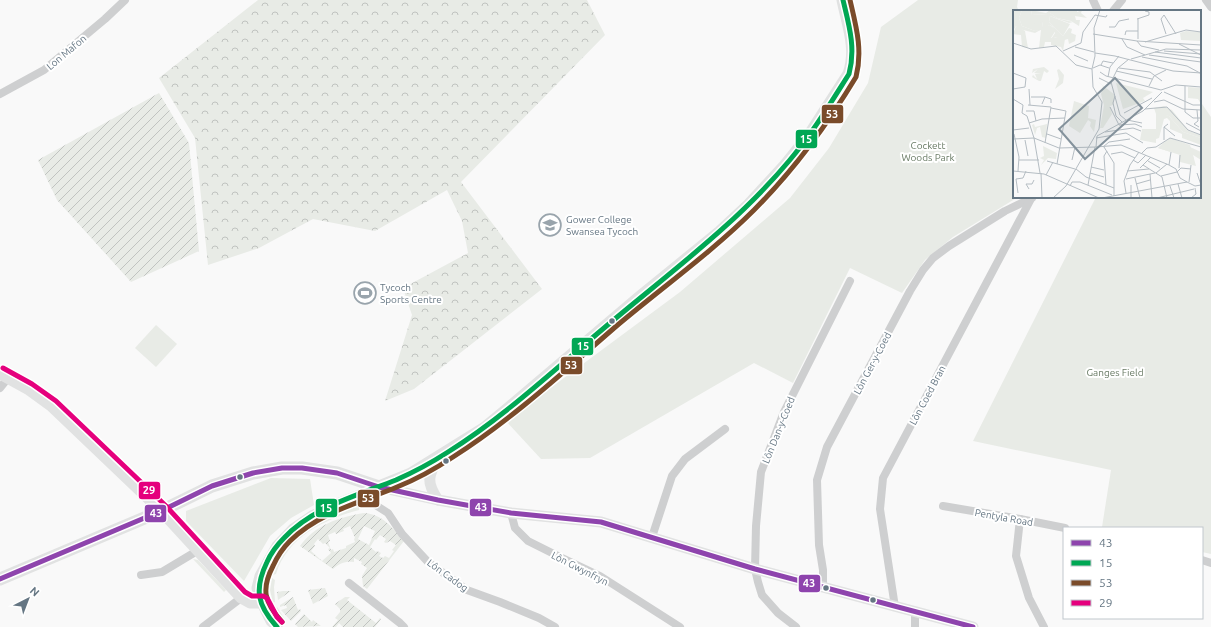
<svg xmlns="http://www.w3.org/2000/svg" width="1211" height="627" font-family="Ubuntu,sans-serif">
<defs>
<pattern id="forest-crowns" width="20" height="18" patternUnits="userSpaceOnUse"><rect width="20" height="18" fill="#e8ebe6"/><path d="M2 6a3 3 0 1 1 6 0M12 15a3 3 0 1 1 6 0" fill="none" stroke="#c0c3c0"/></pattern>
<pattern id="garden-furrows" width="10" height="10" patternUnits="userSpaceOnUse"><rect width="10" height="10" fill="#e8ebe6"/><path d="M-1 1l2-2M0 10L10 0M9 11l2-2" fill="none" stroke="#c0c3c0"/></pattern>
</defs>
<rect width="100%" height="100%" fill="#f9f9f9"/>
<g fill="#e8ebe6">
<path d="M918 0H1018L1017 7 1019 11H1014V197H1018L953 237 925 260 902 293 850 268 793 383 754 363 590 458 541 459 506 421 680 292 790 198 829 148 868 83 881 27Z"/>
<path d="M1200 101 1211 117V554L1202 552V528H1108L1102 527 1111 470 973 441 1096 197H1200Z"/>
<path d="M156 325 177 344 156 367 135 348Z"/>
<path d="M271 478 310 479 314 505 291 518 270 536 244 581 186 521V511Z"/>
<path d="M359 507V510C325 519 287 537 276 574L273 575C283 538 322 513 359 507Z"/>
<path d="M193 559 198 560 226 590 224 592Z"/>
<path d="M272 578 275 580 274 587 275 602 273 603 270 590Z"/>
<path d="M277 607 286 621 285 624 275 609Z"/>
</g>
<path fill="url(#forest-crowns)" d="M258 0H587L605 35 461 182 542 289 414 389 385 401 412 315 403 288 468 253 462 221 447 190 375 231 313 219 259 248 208 265 195 138 159 78Z"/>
<g fill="url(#garden-furrows)" fill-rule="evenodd">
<path d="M159 93 189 143 199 251 131 282 57 200 38 160Z"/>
<path d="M364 513C382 514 393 528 404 541L367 589 363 586 362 576 367 568 361 564 362 562 354 558V562C345 561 340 563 333 569L300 546C315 525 339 517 364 513ZM350 526 355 538 354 539 355 542 346 546V548L334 552 333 549 331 550 328 542 330 541 328 535 335 532 336 534 344 531 343 529ZM364 526 375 531 369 545 358 539ZM380 535 386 539 384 542 386 543 390 541 396 545 392 550 394 551 389 558 385 556 383 558 379 556 381 553 377 551 376 552 370 547 375 539 376 540ZM318 539 323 544 325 543 330 548 328 549 331 553 322 561 311 551 315 546 314 544Z"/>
<path d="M325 588 328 596 313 604 308 590Z"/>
<path d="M283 591H291L278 600 277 592Z"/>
<path d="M293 597 298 610 300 609 301 611 291 621 281 610 287 608 286 605 280 607V605Z"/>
<path d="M345 597H350L347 600 376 623 380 618 381 619 375 627H343L339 623 336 627H332L338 620 335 618 340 612V609L335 604Z"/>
<path d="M304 614 312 622 313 620 321 626 298 627 295 624Z"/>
</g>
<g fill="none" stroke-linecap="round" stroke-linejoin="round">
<g stroke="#cecfd0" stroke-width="8">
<path d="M1093 0 1098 11"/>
<path d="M1206 0 1211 7"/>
<path d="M1113 11 1122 0"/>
<path d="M0 94 44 70 105 19 125 0"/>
<path d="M0 388 8 378"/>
<path d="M345 504 359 502 374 504 388 513 402 534 428 562 467 590 500 602 539 618 555 627"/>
<path d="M943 506 1020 519 1065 528"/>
<path d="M511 513 515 528 528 541 560 557 600 576 680 627"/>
<path d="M1020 519 1016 556 1029 598 1044 627"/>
<path d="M652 537 672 476 685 459 725 429"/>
<path d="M1202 560 1211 563"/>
<path d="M141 575 162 572 197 551"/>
<path d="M349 583 400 623 404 627"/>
<path d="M823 587V570L819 545 817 480 827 447 910 291 923 270 933 258 949 246 1005 211 1032 198"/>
<path d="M895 607 880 509 883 478 1032 197"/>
<path d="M915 612V627"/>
<path d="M203 627 241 598"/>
<path d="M796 627 778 613 762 595 758 582 755 569 756 526 761 472 784 412 850 281"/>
</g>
<g stroke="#e1e2e2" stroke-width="11">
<path d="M0 374 29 390 51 406 161 511 241 598 250 603H262"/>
<path d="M438 458C428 476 426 482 438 500"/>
<path d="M277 627 271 621 260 599 257 588 260 576 277 546 293 529 312 516 337 504 379 487 438 500 511 513 601 522 755 569 973 627"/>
</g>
<path stroke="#e1e2e2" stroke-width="13" d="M0 579 161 511 212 486 253 473 282 468H302L337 473 379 487 411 474 485 428 508 409 639 298 720 232 749 205 784 167 809 136 849 74C858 49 848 25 843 0"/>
<g stroke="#fff" stroke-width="8">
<path id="bus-1" d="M0 579 161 511 212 486 253 473 282 468H302L337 473 379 487 438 500 511 513 601 522 755 569 973 627"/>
</g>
<g stroke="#fff" stroke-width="8">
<path id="bus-2" d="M277 627C257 605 254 589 267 562 271 553 277 545 284 538 313 507 358 495 396 480 414 472 431 463 448 452 507 415 557 367 610 323 672 271 737 223 789 161 812 134 830 104 849 74 856 48 849 25 843 0"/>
</g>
<g stroke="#fff" stroke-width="8">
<path id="bus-3" d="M282 622C264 602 261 589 273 566 277 557 283 548 290 541 318 513 361 502 397 487 417 479 435 469 453 457 511 420 561 374 613 329 660 289 711 253 754 210 794 170 827 125 856 77 863 50 856 26 850 0"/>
</g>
<g stroke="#fff" stroke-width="8">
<path id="bus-4" d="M3 368 32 384 56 401 166 506 245 592 252 596H263L267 598 277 617 282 622"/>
</g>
<use href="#bus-1" stroke="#8e44ad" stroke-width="5"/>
<use href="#bus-2" stroke="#00a754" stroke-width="5"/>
<use href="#bus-3" stroke="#7a4b2a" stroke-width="5"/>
<use href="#bus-4" stroke="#e5007d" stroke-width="5"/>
</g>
<defs>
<g id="university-ring" transform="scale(1.15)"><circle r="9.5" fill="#fff" stroke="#99a4ac" stroke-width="1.5"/><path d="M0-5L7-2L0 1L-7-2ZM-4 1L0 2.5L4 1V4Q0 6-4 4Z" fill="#99a4ac"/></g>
<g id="stadium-ring" transform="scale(1.15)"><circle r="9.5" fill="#fff" stroke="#99a4ac" stroke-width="1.5"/><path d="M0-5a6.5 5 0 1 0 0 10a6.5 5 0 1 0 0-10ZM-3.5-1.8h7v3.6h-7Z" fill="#99a4ac"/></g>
</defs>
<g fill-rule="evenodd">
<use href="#university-ring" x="550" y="225"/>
<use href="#stadium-ring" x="365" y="293"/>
</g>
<g fill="#657683" stroke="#fff" stroke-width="1.5">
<circle cx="612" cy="321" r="3.5"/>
<circle cx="446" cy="461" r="3.5"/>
<circle cx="240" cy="477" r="3.5"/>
<circle cx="826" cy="588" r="3.5"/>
<circle cx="873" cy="600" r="3.5"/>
</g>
<g text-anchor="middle" stroke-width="4" stroke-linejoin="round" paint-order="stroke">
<g font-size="10" fill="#657683" stroke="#fff">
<text transform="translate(66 52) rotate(-40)" y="4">Lon Mafon</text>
<text transform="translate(872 363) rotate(-62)" y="4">Lôn Ger-y-Coed</text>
<text transform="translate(927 395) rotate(-62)" y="4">Lôn Coed Bran</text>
<text transform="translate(778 430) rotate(-68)" y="4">Lôn Dan-y-Coed</text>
<text transform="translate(1004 517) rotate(10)" y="4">Pentyla Road</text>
<text transform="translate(580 568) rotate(27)" y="4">Lôn Gwynfryn</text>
<text transform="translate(448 575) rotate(36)" y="4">Lôn Cadog</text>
</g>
<g font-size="10" fill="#687a64" stroke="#fff">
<text x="928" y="149">Cockett<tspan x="928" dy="12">Woods Park</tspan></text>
<text x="1115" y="376">Ganges Field</text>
</g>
<g font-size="10" fill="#657683" stroke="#fff" text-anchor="start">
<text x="566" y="223">Gower College<tspan x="566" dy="12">Swansea Tycoch</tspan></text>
<text x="380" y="291">Tycoch<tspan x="380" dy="12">Sports Centre</tspan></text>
</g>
</g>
<g transform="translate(1013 10)">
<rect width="188" height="188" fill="#f9f9f9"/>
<path d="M9 0H18L19 5 35 4V12H29L30 17 37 15 43 20 38 28 45 27V31L52 29 50 41 48 37 38 35V32H32L31 37 26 38 28 20 22 21 9 16 6 8ZM37 0H64V2L69 0 68 3 74 8 62 6 63 10H67L66 16 58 11 44 8 37 3ZM37 6 57 14 50 26 36 12ZM3 16 12 21 15 38 9 37 8 25 0 24ZM173 21 188 22V31L168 30 167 23ZM31 57 36 61 34 63 31 61 28 71H26L19 67 20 65 24 69 22 64H28L21 63 25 59 19 63 20 59ZM46 59 51 65 50 73 42 79 46 69 44 60ZM84 71 102 85 100 95 97 96 99 104 90 118H87L91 95 88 84 90 76ZM103 73 140 82 130 88 132 91 110 99ZM175 77 188 78V94L185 89 175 88ZM151 96 159 100 176 121 187 125 188 128 170 122 156 106 143 104 141 98ZM129 119H143V133L127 130ZM157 128 188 142V150L180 145 183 156 167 152V145L145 138Z" fill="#e8ebe6"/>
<path d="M3 0H9L6 8 9 16 22 21 29 19 22 23 6 19 3 16 0 21V2ZM18 0 33 3 37 0V3L44 8 60 12 56 13 37 6 36 12 50 26 56 18 59 19 58 23 63 25 62 31 56 34 55 29 45 32V28L43 27 38 29 42 23 40 17 37 15 30 18 29 12 20 14V9L34 12 35 4 19 5ZM61 91 76 96 75 108 83 110 81 122 77 116 78 112 75 110 67 123 56 116ZM147 103 156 106 170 122 188 128V135L169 128V124L157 119V111L154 108 151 109 146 128 143 129V104ZM157 128 177 135 181 150 177 146 180 145 178 139 175 137 171 139 173 145 170 146 160 130 155 134 156 136 151 132 158 142 145 138 152 131 155 132Z" fill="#e8ebe6"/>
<path d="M30 136 44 143 43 149 35 148 28 155 31 150 27 148 31 146Z" fill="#e8ebe6"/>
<path d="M21 114 22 117 34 114 33 128 29 127 27 117 24 118 22 125 19 115Z" fill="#e8ebe6"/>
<path fill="none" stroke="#b5bdc3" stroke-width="1" d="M124 9 136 5V2L132 1M125 9V29M96 17H102L106 11 116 9M80 24 124 31 188 35M153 24 148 9 151 5 163 24M112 25 113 21H125M109 29 114 37 132 45M124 31 128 36 146 40M132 32 173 20 188 22M0 33 18 39 43 36 63 55 79 59M166 34 188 45M62 37 81 42M50 41 68 33 70 22 82 5 93 7 94 5M151 41 188 44M142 42 188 48M82 43 102 46 160 61 188 63M61 45 75 51M136 45 188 52M129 47 174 56 187 63M118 49 153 39 188 40M88 55 90 51 100 53M80 58 87 55 96 58M106 58 137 62 149 71M103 61 139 69M87 62 93 66 148 80M0 63 13 68 12 77M95 67 97 57 106 46M86 68 98 74M136 76 141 66 153 60M172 76V102L180 108H188M0 79 12 77M16 79 17 95M148 80 163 75 188 77M151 82 180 95H188M102 86 100 93 103 106 109 112M18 87H32M0 89 10 95 9 103M141 92 151 90 170 99 188 100M29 94 32 87 38 89V93M15 95 38 97 32 133M97 97 106 115 122 114 129 117M38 98 53 101 44 154M132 99 154 97 175 120 188 125M184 100 185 111 181 114 186 117M13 101H21L23 111M9 103 14 106 21 128 27 163M111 103 139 88M113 110 107 105 98 72 105 58 116 49M114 110 129 113M16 113 29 109 52 108M173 113 188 121M151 117 162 126M0 120 16 118M92 122 120 118 128 121M1 124 6 147 5 161M34 124 48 129M83 128 113 123 130 133M0 129 21 128 46 138 83 137M12 130 15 146M151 130V117L155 114M83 137 108 135 156 155 163 159 167 168 174 172M83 137 84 126 130 101 149 82M90 137 96 132 117 129M91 137 101 153V186M129 143 134 138 143 137 157 128 188 137M98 144 109 142 122 148M6 150H26M59 150 62 137M120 150 125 153 133 145M34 151 62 159M135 151 147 158M130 155 149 167 154 188M156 155 158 142M78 157 91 160M127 158 138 147M166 158 167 145M63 159 73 167 101 178M0 161 31 164 86 188M114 161 136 159M28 163 29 188M77 163 91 167M143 163 154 154M184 163 188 175M137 164 139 188M33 165 40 152M148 166 164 162 168 158 178 159M122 168 127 188M113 169 142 163M176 172 178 155M123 174 137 170M165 174 169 188M75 175 82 137M93 175 91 146 94 141M118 175V188M57 176 59 172H67L99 185M157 176 161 188M16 179 13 174H19L21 170M5 183 3 169 10 168 13 161M113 183 111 171 117 155 126 142M40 188 53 176 86 119 89 92 80 77 79 59 82 46 81 18 87 0M89 188 174 172 182 176 188 175M144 188 181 179M178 188 183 184 182 178"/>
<path fill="#84929c" fill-opacity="0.15" stroke="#84929c" stroke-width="2" d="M102 68 129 98 72 149 46 119Z"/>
<rect width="188" height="188" fill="none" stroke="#657683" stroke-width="2"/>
</g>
<g stroke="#fff" stroke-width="1.5">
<rect x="821" y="104" width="23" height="20" rx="4" fill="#7a4b2a"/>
<rect x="795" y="129" width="23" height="20" rx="4" fill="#00a754"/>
<rect x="571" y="337" width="23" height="19" rx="4" fill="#00a754"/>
<rect x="560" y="356" width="23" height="19" rx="4" fill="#7a4b2a"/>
<rect x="138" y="481" width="23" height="19" rx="4" fill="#e5007d"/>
<rect x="357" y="489" width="23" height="19" rx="4" fill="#7a4b2a"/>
<rect x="469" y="498" width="23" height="19" rx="4" fill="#8e44ad"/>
<rect x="315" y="498" width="23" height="20" rx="4" fill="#00a754"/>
<rect x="144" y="504" width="23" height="19" rx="4" fill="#8e44ad"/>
<rect x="798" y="574" width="23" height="19" rx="4" fill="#8e44ad"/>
</g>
<g font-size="11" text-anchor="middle" font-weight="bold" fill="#fff">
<text x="832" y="118">53</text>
<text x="806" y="143">15</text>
<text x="583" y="350">15</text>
<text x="571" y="369">53</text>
<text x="149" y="494">29</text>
<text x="368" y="502">53</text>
<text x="481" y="511">43</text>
<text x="326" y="512">15</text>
<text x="156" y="517">43</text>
<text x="809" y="587">43</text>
</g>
<rect x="1063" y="527" width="140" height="92" fill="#ffffff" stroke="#c1c8cd"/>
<rect x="1071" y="540" width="20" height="6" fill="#8e44ad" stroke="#c1c8cd"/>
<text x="1099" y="547" font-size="12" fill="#657683">43</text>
<rect x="1071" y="560" width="20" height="6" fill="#00a754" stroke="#c1c8cd"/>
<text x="1099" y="567" font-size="12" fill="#657683">15</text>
<rect x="1071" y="580" width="20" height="6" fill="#7a4b2a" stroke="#c1c8cd"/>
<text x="1099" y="587" font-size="12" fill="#657683">53</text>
<rect x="1071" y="600" width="20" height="6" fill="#e5007d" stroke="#c1c8cd"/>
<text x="1099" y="607" font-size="12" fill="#657683">29</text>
<g transform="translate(28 599) rotate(42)" stroke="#ffffff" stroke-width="3" paint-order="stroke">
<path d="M0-3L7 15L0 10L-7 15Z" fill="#657683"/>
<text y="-6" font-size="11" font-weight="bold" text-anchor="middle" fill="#657683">N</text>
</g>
</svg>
